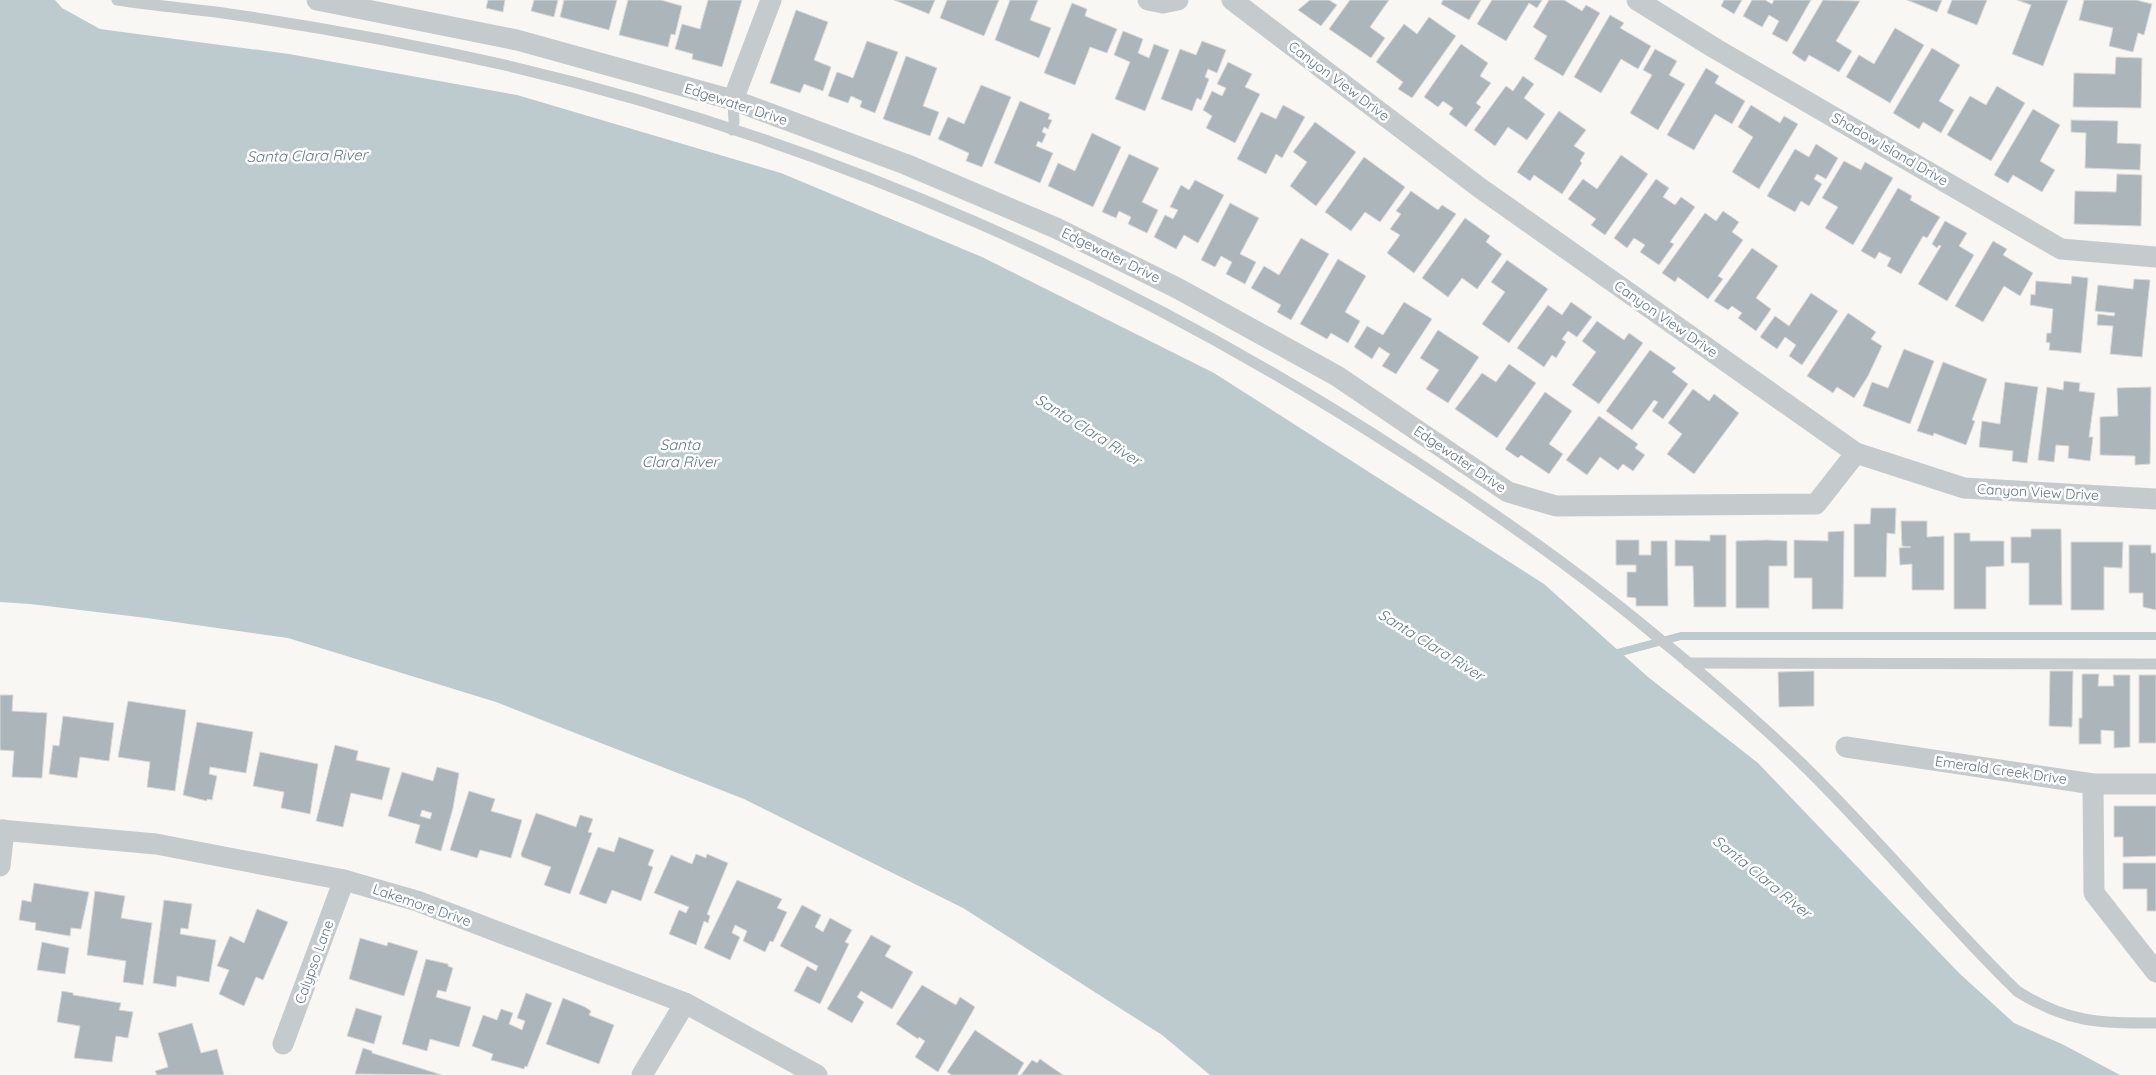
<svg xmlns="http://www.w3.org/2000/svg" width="2156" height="1075" font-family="Quicksand,sans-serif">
<rect width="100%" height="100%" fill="#f8f7f4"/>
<path fill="#bdcace" d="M0 0H55L62 8 100 29 289 54 517 95 781 173 982 257 1214 373 1544 584 1648 677 1758 763 1959 973 2014 1023 2062 1044 2120 1075H1210L1162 1035 963 908 744 799 496 702 288 638 147 618 30 604 0 602Z"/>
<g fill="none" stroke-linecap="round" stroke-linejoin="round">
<path stroke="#bdcace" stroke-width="8" d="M1610 655 1681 636H2156"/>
</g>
<g fill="#abb5ba" stroke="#d9d9d7" fill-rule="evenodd">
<path d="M488 0H505L503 12 486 8Z"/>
<path d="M534 0H558L554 17 531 11Z"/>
<path d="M564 0H617L609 30 560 17Z"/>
<path d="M628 0H661L682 6 675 35 671 34 668 47 619 35Z"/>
<path d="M708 0H742L722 67 692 59 693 54 675 49 682 24 700 29Z"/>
<path d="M894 0H935L929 14Z"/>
<path d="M947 0H999L984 36 940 18Z"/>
<path d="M1010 0H1038L1030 20 1051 28 1039 58 995 40Z"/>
<path d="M1310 0H1329L1337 5 1321 26 1298 10Z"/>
<path d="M1350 0H1389L1370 27 1385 38 1371 58 1329 29Z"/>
<path d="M1443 0H1481L1469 20 1441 4Z"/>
<path d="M1492 0H1542L1537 8 1529 3 1506 41 1477 24Z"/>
<path d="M1549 0H1564L1582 11 1586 5 1600 13 1563 76 1534 59 1547 36 1533 27Z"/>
<path d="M1724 0H1742L1734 14 1721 6Z"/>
<path d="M1752 0H1765L1772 4 1774 0H1811L1787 42 1772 34 1779 21 1769 15 1762 27 1743 16Z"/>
<path d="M1823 0 1860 1 1836 41 1852 51 1839 72 1809 55 1805 62 1792 53Z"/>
<path d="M1907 0H1942L1937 12Z"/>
<path d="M1952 0H1987L1977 25 1947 13Z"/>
<path d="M2017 0H2068L2043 66 2012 54 2031 5Z"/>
<path d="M2084 0H2136L2152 4 2144 35 2138 33 2133 52 2109 46 2113 28 2079 20Z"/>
<path d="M1072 3 1087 9 1085 16 1117 29 1107 53 1090 47 1075 85 1044 73Z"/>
<path d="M796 10 828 22 814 60 831 67 823 91 804 84 800 93 770 83Z"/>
<path d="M1610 15 1624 23 1620 28 1651 46 1638 69 1621 59 1601 93 1574 77Z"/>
<path d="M1429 17 1456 36 1412 98 1398 89 1403 82 1376 62 1404 24 1417 34Z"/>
<path d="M1895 28 1924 45 1890 103 1846 77 1859 55 1874 64Z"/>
<path d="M1123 31 1143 39 1138 53 1149 58 1154 44 1169 50 1145 111 1115 99 1130 62 1114 55Z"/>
<path d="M867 41 898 52 875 113 860 107 862 101 851 96 848 103 828 96 837 72 853 78Z"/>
<path d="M1202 41 1226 50 1217 73 1208 69 1205 77 1209 79 1201 100 1197 98 1192 111 1161 99 1180 49 1196 55Z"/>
<path d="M1461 44 1488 63 1480 76 1491 83 1476 103 1481 107 1466 127 1449 114 1453 108 1443 101 1438 107 1424 97Z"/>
<path d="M1932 48 1960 65 1939 101 1954 110 1941 133 1923 122 1919 129 1893 113Z"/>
<path d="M1655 49 1677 61 1669 75 1685 84 1658 130 1630 113 1652 75 1643 70Z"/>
<path d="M906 56 937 68 923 106 939 112 930 136 883 119Z"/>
<path d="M2116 57 2142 58 2141 108 2073 107 2074 73 2115 74Z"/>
<path d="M1228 62 1252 74 1245 87 1260 94 1235 143 1206 128 1212 116 1203 110 1212 91 1222 96 1226 88 1217 84Z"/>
<path d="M1706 68 1719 76 1715 83 1745 101 1732 124 1715 114 1694 150 1667 135Z"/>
<path d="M1523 76 1534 84 1524 98 1545 114 1527 140 1508 127 1495 146 1474 130 1506 86 1513 91Z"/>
<path d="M981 85 1011 97 982 167 966 161 969 153 938 139 948 117 964 124Z"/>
<path d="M1997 86 2025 103 1991 161 1947 135 1970 96 1986 105Z"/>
<path d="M1020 101 1050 114 1048 119 1052 120 1048 129 1044 127 1042 132 1046 134 1042 143 1038 141 1036 146 1053 153 1040 183 994 163Z"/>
<path d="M1283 105 1305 117 1282 158 1276 154 1266 174 1237 159 1261 112 1276 119Z"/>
<path d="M1751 105 1780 123 1784 116 1798 124 1759 189 1732 172 1753 137 1738 127Z"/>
<path d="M2033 109 2060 125 2040 161 2055 170 2042 192 2013 175 2008 183 1994 175Z"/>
<path d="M1559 111 1586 130 1574 146 1585 153 1580 161 1582 163 1562 194 1534 175 1530 181 1517 172Z"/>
<path d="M2071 120 2118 121 2117 143 2141 144 2140 170 2085 168 2086 133 2071 132Z"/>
<path d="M1315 122 1356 152 1316 206 1290 186 1307 162 1293 152Z"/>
<path d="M1092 133 1121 147 1093 207 1048 186 1058 163 1075 171Z"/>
<path d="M1816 144 1838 158 1826 179 1817 174 1814 179 1822 184 1809 206 1801 201 1795 212 1767 196 1795 149 1809 157Z"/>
<path d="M1129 154 1159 168 1142 202 1158 210 1147 233 1128 224 1131 217 1119 211 1116 218 1102 212Z"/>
<path d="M1621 155 1648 174 1605 235 1591 225 1596 219 1568 199 1583 179 1597 189Z"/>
<path d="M1364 157 1405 187 1380 222 1365 212 1351 231 1325 212Z"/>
<path d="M1844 161 1861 170 1865 162 1893 178 1853 245 1825 228 1838 207 1822 198Z"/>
<path d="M2117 174 2142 175 2141 226 2074 224 2075 191 2116 192Z"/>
<path d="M1656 179 1669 188 1663 197 1675 205 1681 197 1695 207 1670 242 1674 244 1659 265 1640 252 1645 245 1634 238 1627 248 1614 238Z"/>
<path d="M1195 180 1224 195 1198 243 1184 235 1176 249 1154 237 1165 215 1173 219 1178 210 1170 207 1181 185 1189 190Z"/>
<path d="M1898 188 1912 196 1910 200 1940 217 1927 238 1923 236 1901 274 1887 266 1891 258 1879 252 1875 259 1861 251Z"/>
<path d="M1411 191 1438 210 1442 205 1456 214 1414 273 1387 253 1400 235 1390 229 1401 214 1396 211Z"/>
<path d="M1230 203 1259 218 1240 254 1256 262 1245 284 1226 274 1232 262 1221 256 1215 267 1201 260Z"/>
<path d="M1723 211 1739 222 1732 232 1743 240 1718 276 1723 279 1708 299 1678 277 1675 282 1662 273 1705 213 1716 221Z"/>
<path d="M1465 218 1490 236 1486 242 1502 254 1477 289 1462 278 1448 297 1422 278Z"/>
<path d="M1945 221 1967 233 1959 246 1974 255 1947 301 1918 284 1941 246 1939 245 1937 248 1932 244Z"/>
<path d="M1301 238 1329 254 1291 320 1277 312 1281 305 1251 288 1264 266 1279 275Z"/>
<path d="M1993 241 2007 249 2003 255 2033 273 2020 296 2004 286 1983 322 1955 306Z"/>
<path d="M1752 248 1778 266 1756 298 1771 309 1756 331 1738 318 1742 313 1732 306 1728 310 1714 301Z"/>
<path d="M1338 259 1366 276 1345 312 1360 321 1348 343 1331 333 1327 339 1300 324Z"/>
<path d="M1507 260 1548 289 1509 343 1482 324 1505 292 1491 282Z"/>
<path d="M2072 276 2088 278 2081 353 2049 350 2050 343 2046 342 2047 333H2051L2053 309 2030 305 2031 294 2035 295 2036 281 2071 284Z"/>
<path d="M2134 279 2150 280 2142 357 2110 354 2113 326 2097 325 2098 314 2114 316 2115 313 2095 311 2098 285 2133 289Z"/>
<path d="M1811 293 1838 311 1802 365 1789 356 1796 345 1785 337 1777 349 1760 337 1775 316 1789 326Z"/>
<path d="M1404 302 1432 319 1396 374 1382 366 1390 354 1379 347 1372 359 1354 347 1367 326 1383 335Z"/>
<path d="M1571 302 1592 317 1577 337 1568 331 1562 339 1566 342 1556 358 1552 355 1544 367 1517 348 1548 305 1562 315Z"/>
<path d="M1848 313 1876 332 1871 339 1882 346 1868 376 1854 398 1837 387 1833 393 1807 376Z"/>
<path d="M1597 321 1624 340 1629 333 1643 343 1599 404 1572 385 1596 352 1582 341Z"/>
<path d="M1438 330 1479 357 1448 403 1426 389 1439 370 1420 358Z"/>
<path d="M1904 349 1934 361 1910 424 1863 406 1872 382 1888 388Z"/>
<path d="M1650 350 1676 368 1672 372 1688 384 1663 419 1652 411 1658 402 1654 400 1632 430 1606 411Z"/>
<path d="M1943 362 1987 379 1972 420 1975 421 1966 445 1934 433 1933 436 1917 431Z"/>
<path d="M1509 364 1536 383 1497 438 1455 409 1482 373 1496 382Z"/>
<path d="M2064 381 2080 383 2079 391 2095 393 2089 437H2093L2090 461 2068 458 2069 446 2056 445 2054 462 2038 460 2047 387 2063 390Z"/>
<path d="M2005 382 2038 387 2027 463 2012 461 2013 451 1979 447 1982 421 2000 424Z"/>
<path d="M2151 387 2150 464 2135 465V456L2100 455V417L2118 416 2117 388Z"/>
<path d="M1693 389 1709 401 1714 394 1739 413 1694 474 1667 454 1682 434 1668 423Z"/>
<path d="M1545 392 1572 411 1549 444 1563 454 1549 474 1521 455 1518 458 1505 449Z"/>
<path d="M1599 416 1638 444 1635 448 1645 455 1633 471 1623 464 1618 470 1600 457 1587 475 1566 460Z"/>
<path d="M1871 508H1896L1895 534 1887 533 1886 577H1854V524H1870Z"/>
<path d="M1901 521H1927V537L1944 536V590H1912V564L1900 565 1899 548 1911 547 1902 546Z"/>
<path d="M2031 529H2061L2062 605H2029V563H2011V537H2031Z"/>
<path d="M1844 531 1843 609H1812V578H1794V540L1828 541V532Z"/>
<path d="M1954 533H1970V541H2004V566L1986 567V609H1954Z"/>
<path d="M1710 535H1726V607H1694L1693 566H1675V540L1710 541Z"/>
<path d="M1616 540H1639V555H1651V541H1667L1668 606H1636V598L1627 597V572H1636V565H1616Z"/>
<path d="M1767 540 1787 541V566H1769V608H1736V541Z"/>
<path d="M2071 542H2123L2122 568 2104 567V610H2071Z"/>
<path d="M2129 545H2151V553H2156V610L2143 607V593H2129Z"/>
<path d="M1814 671V706L1779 707 1778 672Z"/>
<path d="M2050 671H2073L2072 727 2049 726Z"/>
<path d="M2082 674H2099L2098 686H2114L2113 675H2130V747L2114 748V731L2101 730V744H2079V718H2082Z"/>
<rect x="2139" y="675" width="17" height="68"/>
<path d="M0 695H13L12 711 47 713 42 778 12 777 14 751 0 750Z"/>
<path d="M128 701 186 710 175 791 147 787 150 762 118 757Z"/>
<path d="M63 716 114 723 109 761 80 757 77 778 49 774 53 745 59 746Z"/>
<path d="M197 722 253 732 246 773 210 767 209 774 217 776 212 800 207 799V801L183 795Z"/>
<path d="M335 745 358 751 356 760 390 768 382 800 351 793 343 827 316 821Z"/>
<path d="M260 752 318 764 310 814 281 808 284 792 253 786Z"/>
<path d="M437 767 459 773 453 808 441 851 415 843 420 825 388 816 402 772 433 781ZM422 810 432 813 430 819 420 816Z"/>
<path d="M469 791 495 799 491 811 522 820 511 858 480 850 477 858 450 850Z"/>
<path d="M2114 806H2156V856L2123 857V837H2114Z"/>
<path d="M536 813 576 827 580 815 593 819 588 832 592 833 570 894 544 885 551 867 522 857 521 854Z"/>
<path d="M619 837 654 850 648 865 653 867 641 901 612 890 606 904 579 894 598 847 614 852Z"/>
<path d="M696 854 706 858 707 854 728 863 707 914 710 916 708 923 704 921 696 945 669 934 679 910 686 913 689 907 654 893 671 855 692 864Z"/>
<path d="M2123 863H2156V911H2147V889H2123Z"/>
<path d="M737 880 782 899 777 908 787 912 773 942 770 941 765 952 743 941 747 931 735 925 732 933 740 937 730 960 704 948Z"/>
<path d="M34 883 89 892 81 929 71 928 70 936 35 930 36 923 19 920 22 900 31 902Z"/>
<path d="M95 891 125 896 121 918 152 923 143 985 123 982 126 961 87 955Z"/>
<path d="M164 900 192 904 188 929 181 928 180 934 216 940 209 982 177 976 176 987 153 983Z"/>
<path d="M802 905 821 915 815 927 823 932 830 918 852 930 845 942 849 944 820 1004 794 991 807 966 816 971 818 966 780 946Z"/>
<path d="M257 909 288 922 263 980 256 977 244 1006 219 994 229 970 217 966 230 936 244 943Z"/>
<path d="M871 935 891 946 885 956 913 972 892 1009 861 991 857 997 864 1002 852 1023 827 1009Z"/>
<path d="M360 938 387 946 388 942 418 951 404 996 349 979Z"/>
<path d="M42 942 69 948 65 974 37 970Z"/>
<path d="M426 959 448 964V966L453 968 446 992 438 990 436 997 471 1007 459 1047 430 1039 427 1051 402 1044Z"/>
<path d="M922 985 956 1005 960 997 975 1007 938 1072 915 1057 925 1041 919 1037 918 1039 896 1024Z"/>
<path d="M62 991 73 993V995L121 1003 119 1010 133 1012 128 1038 116 1036 112 1062 74 1058 80 1026 57 1022Z"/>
<path d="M526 993 552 1003 527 1067 525 1066 524 1069 491 1060 493 1054 472 1046 483 1015 497 1020 501 1009 513 1013 509 1024 522 1030 525 1021 517 1018Z"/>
<path d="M563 998 585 1007 591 1011 589 1015 614 1025 599 1064 546 1044Z"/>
<path d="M356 1008 382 1016 374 1044 347 1036Z"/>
<path d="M192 1023 201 1053 217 1049 224 1075H157L155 1071 168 1067 158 1033Z"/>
<path d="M975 1030 1024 1063 1017 1075H952L947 1072Z"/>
<path d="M363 1048 372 1051V1053L442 1075 355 1074Z"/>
<path d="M1040 1059 1063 1075H1021L1032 1060 1037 1063Z"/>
</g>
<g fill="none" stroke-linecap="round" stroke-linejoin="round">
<g stroke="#c5cacd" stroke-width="11">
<path d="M117 0C150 5 183 8 216 12 314 26 412 44 509 66 829 141 1131 276 1406 455 1492 511 1577 570 1656 636 1704 675 1752 716 1797 759 1874 833 1941 917 2017 991 2067 1023 2099 1023 2156 1023"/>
<path d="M732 130 734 122 733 100"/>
<path d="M1688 663 2156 664"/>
</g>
<g stroke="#c5cacd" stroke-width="21">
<path d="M317 0 517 40 733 100 905 164 1056 228 1179 289 1337 376 1508 492 1556 506 1816 504 1856 453"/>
<path d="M1148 0 1163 3 1178 0"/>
<path d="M1232 0 1480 188 1856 453 1964 488 2156 499"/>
<path d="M1637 0 1716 49 2061 249 2156 257"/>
<path d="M733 100 771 0"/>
<path d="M1846 747 2093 784H2156"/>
<path d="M2093 784 2094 893 2156 972"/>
<path d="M0 830 156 844 344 880 417 901 685 1003 817 1075"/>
<path d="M0 866 4 830"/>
<path d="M283 1044 344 880"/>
<path d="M642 1075 685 1003"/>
</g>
</g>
<g text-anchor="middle" stroke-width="5" stroke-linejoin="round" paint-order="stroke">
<g font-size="14" fill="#607582" stroke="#fff">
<text transform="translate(1339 81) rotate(37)" y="5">Canyon View Drive</text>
<text transform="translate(736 104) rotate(18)" y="5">Edgewater Drive</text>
<text transform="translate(1890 149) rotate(30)" y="5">Shadow Island Drive</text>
<text transform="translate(1111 255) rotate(26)" y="5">Edgewater Drive</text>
<text transform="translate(1666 319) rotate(35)" y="5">Canyon View Drive</text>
<text transform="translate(1460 459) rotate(34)" y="5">Edgewater Drive</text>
<text transform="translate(2038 492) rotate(3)" y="5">Canyon View Drive</text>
<text transform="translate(2001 770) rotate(8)" y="5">Emerald Creek Drive</text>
<text transform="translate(422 905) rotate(19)" y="5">Lakemore Drive</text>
<text transform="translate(314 962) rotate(-70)" y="5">Calypso Lane</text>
</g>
<g font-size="15" font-style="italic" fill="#5f7b83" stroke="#fff">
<text transform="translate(307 156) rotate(-1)" y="5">Santa Clara River</text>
<text transform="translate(1088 430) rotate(32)" y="5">Santa Clara River</text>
<text x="680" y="450">Santa<tspan x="680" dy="17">Clara River</tspan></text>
<text transform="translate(1431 645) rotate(32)" y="5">Santa Clara River</text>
<text transform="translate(1762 877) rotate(39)" y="5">Santa Clara River</text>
</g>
</g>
</svg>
